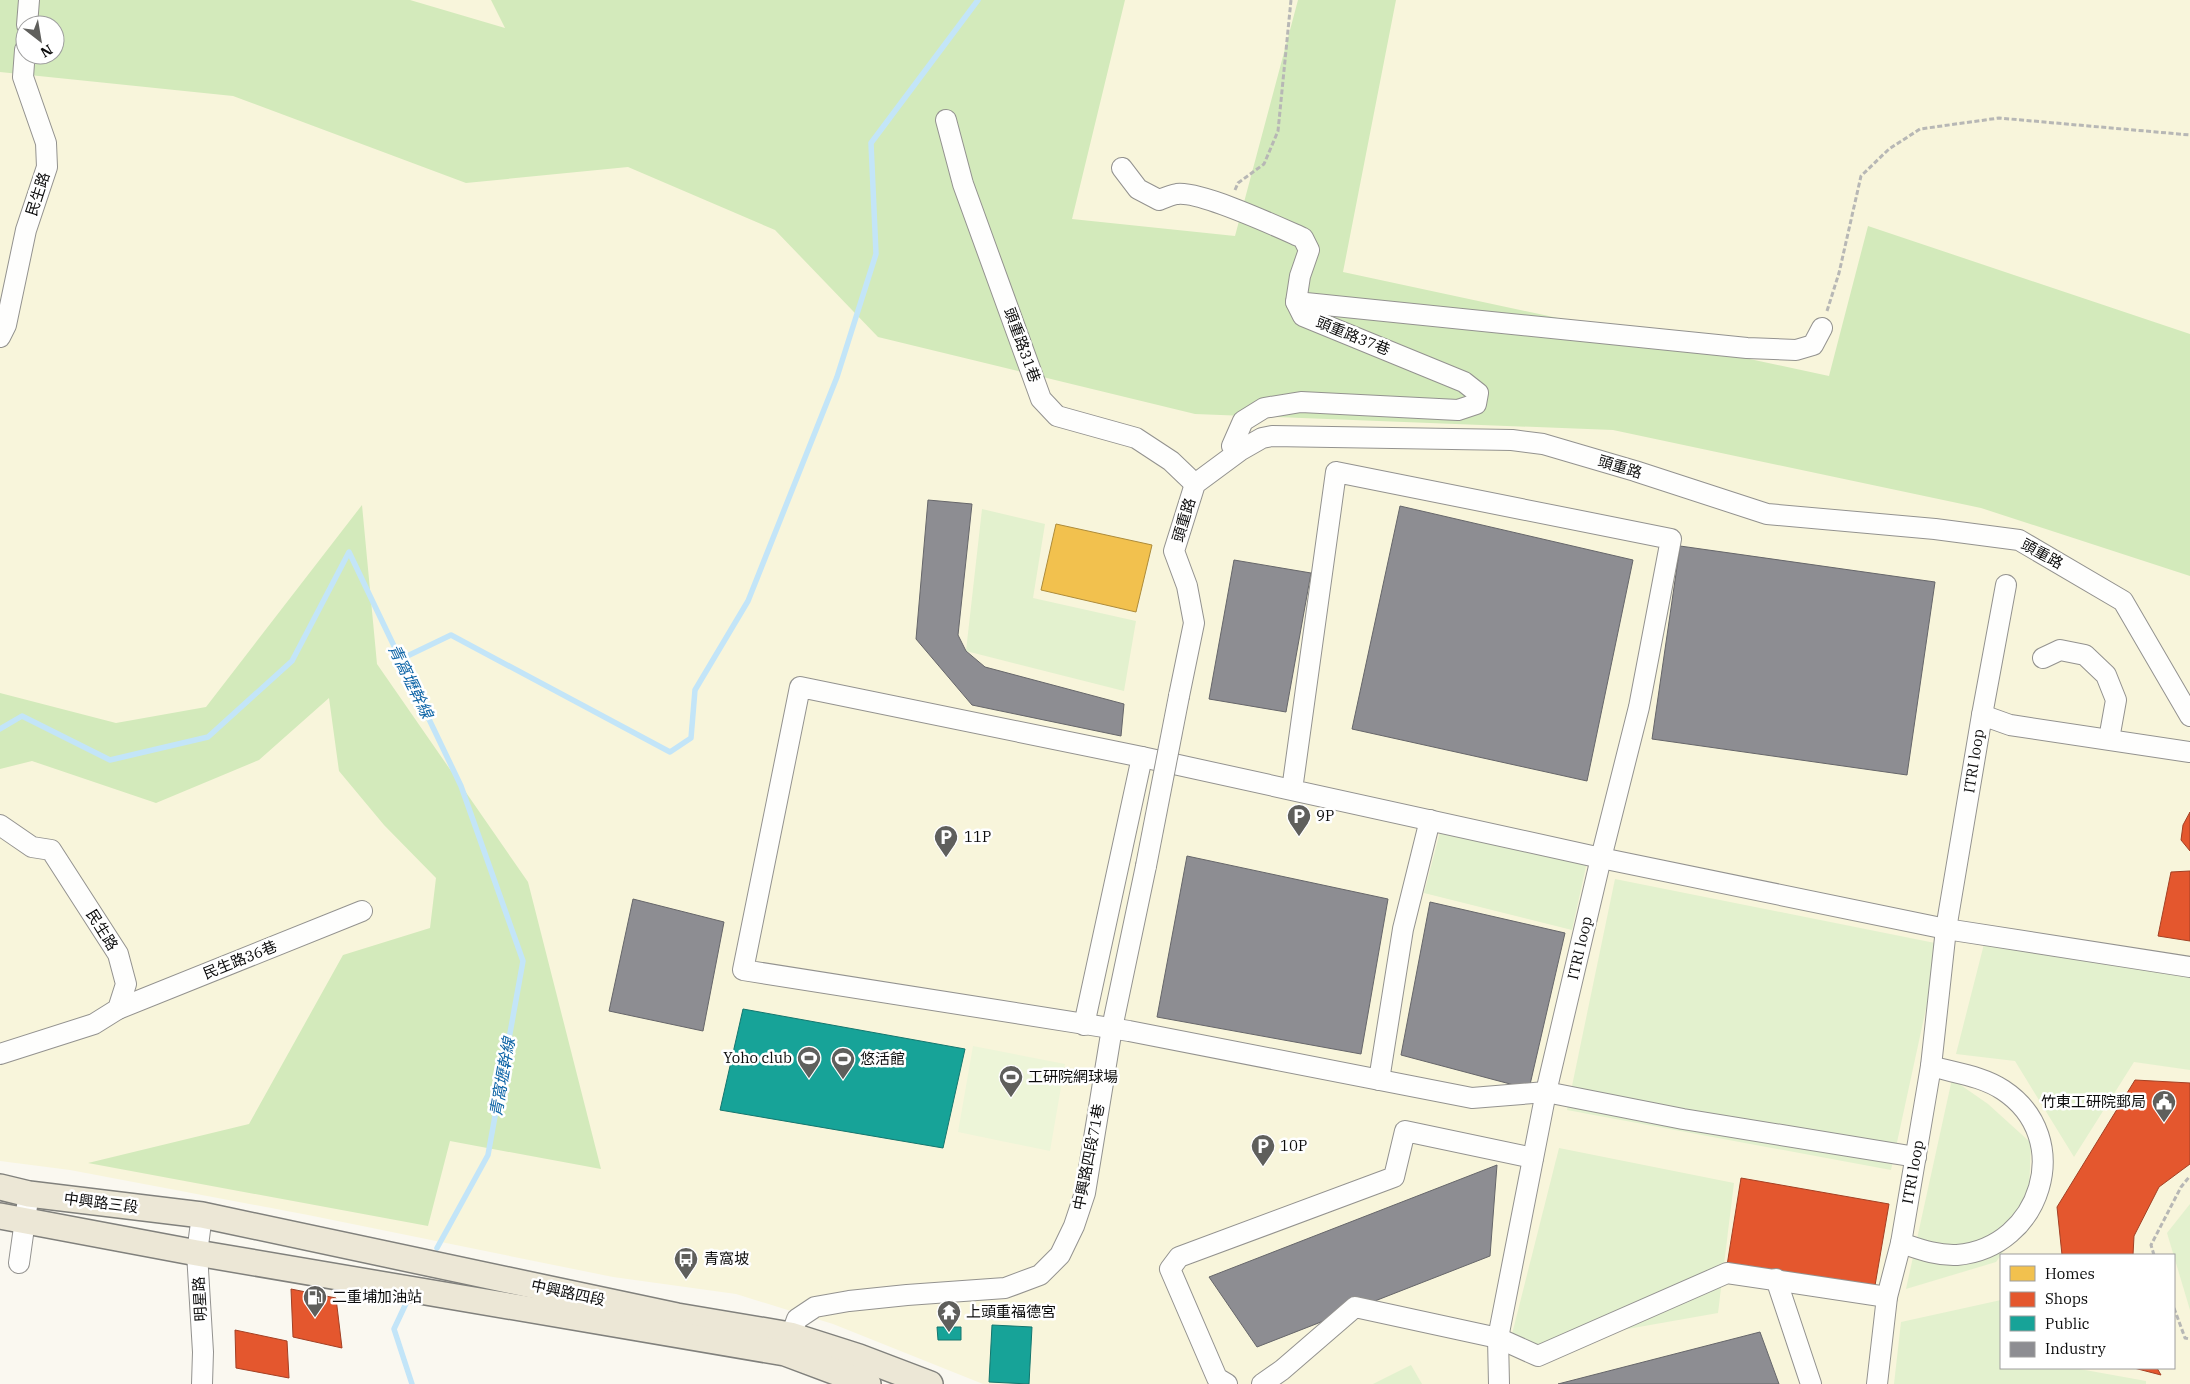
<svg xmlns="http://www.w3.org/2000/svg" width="2190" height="1384" font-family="'IBM Plex Serif','Noto Sans TC',serif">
<rect width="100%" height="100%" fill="#faf8f0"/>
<path fill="#f8f5db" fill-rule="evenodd" d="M0 0H2190V1384H983L833 1324 736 1294 613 1277 308 1215 70 1170 0 1161ZM25 25H55V55H25ZM2001 1255H2174V1368H2001Z"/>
<g fill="#e3f1ce">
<path d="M982 509 1045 524 1033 598 1136 621 1124 691 966 651Z"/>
<path d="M1440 832 1587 862 1572 930 1424 893Z"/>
<path d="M1615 879 1940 944 1891 1170 1567 1110Z"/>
<path d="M1984 944 2190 974V1070L2134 1062 2074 1157 2015 1061 1956 1054Z"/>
<path d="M1952 1079 1988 1104 2031 1143 2028 1215 1996 1262 1906 1289Z"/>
<path d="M1559 1148 1734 1183 1718 1313 1508 1350Z"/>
<path d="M2190 1204V1310L2167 1233Z"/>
<path d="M2001 1300V1368H2074L2146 1381V1384H1894L1901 1322Z"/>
<path d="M1411 1365 1422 1384H1373Z"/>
</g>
<g fill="#d3eabb" fill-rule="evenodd">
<path d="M0 0H410L505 28 491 0H1125L1072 219 1235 236 1298 0H1396L1343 272 1829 376 1868 226 2190 334V576L1981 508 1613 430 1195 414 878 337 775 230 628 167 466 183 233 96 0 72ZM25 25H55V55H25Z"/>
<path d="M362 505 377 664 528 882 601 1169 450 1141 428 1226 88 1163 249 1124 343 955 430 928 436 878 384 825 339 771 329 698 259 760 156 803 32 761 0 769V693L116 723 206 707Z"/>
</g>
<path fill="#edf5d8" d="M973 1046 1065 1064 1050 1151 958 1132Z"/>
<path fill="#f2c14e" stroke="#ad8b3a" d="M1056 524 1152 545 1136 612 1041 590Z"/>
<g fill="#e4572e" stroke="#a34024">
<path d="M2190 812V851L2181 840 2183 825Z"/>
<path d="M2190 871V941L2158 936 2171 872Z"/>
<path d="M2135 1080 2190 1083V1164L2159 1187 2134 1236 2133 1255H2062L2057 1207Z"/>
<path d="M1741 1178 1889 1204 1872 1303 1725 1278Z"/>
<path d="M291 1289 336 1298 342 1348 293 1337Z"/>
<path d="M235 1330 287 1341 289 1378 236 1368Z"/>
<path d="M2134 1368H2157L2161 1375Z"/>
</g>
<g fill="#17a398" stroke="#14766e">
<path d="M743 1009 965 1049 943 1148 720 1110Z"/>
<path d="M992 1325 1032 1327 1029 1384 989 1382Z"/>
<path d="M937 1327H961V1340H938Z"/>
</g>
<g fill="#8d8d92" stroke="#66666a">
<path d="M928 500 972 504 958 635 966 651 985 667 1124 704 1121 736 972 705 916 639Z"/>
<path d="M1400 506 1633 560 1587 781 1352 729Z"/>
<path d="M1680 546 1935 582 1907 775 1652 739Z"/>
<path d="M1234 560 1311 573 1286 712 1209 699Z"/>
<path d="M1187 856 1388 899 1361 1054 1157 1017Z"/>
<path d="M633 899 724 922 703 1031 609 1011Z"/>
<path d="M1430 902 1565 933 1529 1089 1401 1055Z"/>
<path d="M1497 1165 1490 1256 1257 1347 1209 1277Z"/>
<path d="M1760 1332 1779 1384H1558Z"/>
</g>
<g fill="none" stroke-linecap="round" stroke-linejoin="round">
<g stroke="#c3e5f8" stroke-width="5.5">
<path d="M399 660 451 635 670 752 691 738 695 690 748 601 837 377 876 254 871 143 978 0"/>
<path d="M0 729 22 716 110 760 208 737 292 661 349 552 461 786 523 961 488 1155 437 1248"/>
<path d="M409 1297 394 1329 412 1384"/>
</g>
<g stroke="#93928f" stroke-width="22">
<g id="minor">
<path d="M27 25 29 0"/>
<path d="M946 120 963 184 1041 399 1057 416 1136 438 1171 461 1195 484"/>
<path d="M1122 168 1138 189 1159 200C1164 198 1171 195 1177 194 1201 191 1278 227 1303 238L1309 250 1300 276 1296 302 1303 316 1464 382 1478 393 1476 404 1458 410 1301 402 1264 408 1243 421 1232 446"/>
<path d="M1296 302 1747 348 1796 350 1813 345 1822 328"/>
<path d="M0 337 6 325 26 230 47 167 46 143 23 77 25 50"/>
<path d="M2043 658 2060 650 2085 655 2106 675 2116 700 2109 739"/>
<path d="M1179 696 1194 623 1187 586 1174 551 1195 484 1241 450 1262 438 1272 436 1512 440 1543 444 1635 471 1767 514 1935 529 2019 540 2123 601 2190 716"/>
<path d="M1982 715 2006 585"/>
<path d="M1292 790 1336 472 1671 539 1639 707 1601 858 1142 757 800 687 743 970 1129 1031 1472 1098 1546 1092 1683 1119 1916 1157"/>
<path d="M0 825 32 847 51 850 118 954 126 984 118 1009 94 1024 0 1054"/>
<path d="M118 1009 362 911"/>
<path d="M1084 1025 1142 757"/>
<path d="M1379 1080 1403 929 1430 820"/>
<path d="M202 1215 197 1253 203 1352 202 1384"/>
<path d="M1901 1243C1919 1249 1937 1256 1957 1255 2041 1248 2076 1138 2003 1090 1982 1076 1955 1073 1931 1066"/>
<path d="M19 1263 27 1206"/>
<path d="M1776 1279 1811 1384"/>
<path d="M786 1350 797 1319 815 1307 849 1301 907 1295 1005 1288 1040 1275 1060 1255 1074 1226 1085 1193 1112 1028 1146 866"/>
<path d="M1227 1384 1217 1378 1170 1269 1179 1257 1394 1177 1405 1131 1533 1158"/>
<path d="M1262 1384 1282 1370 1355 1307 1498 1338 1538 1356 1727 1273 1887 1297"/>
<path d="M1499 1384 1498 1338 1546 1092 1601 858 1946 929 2190 967"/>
<path d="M1877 1384 1887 1297 1901 1243 1931 1066 1946 929 1982 715 2010 725 2190 752"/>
</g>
</g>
<g stroke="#80807c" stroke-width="28">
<g id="major">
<path d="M0 1187 29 1194 202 1215 677 1316 790 1335 859 1357 930 1384"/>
<path d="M0 1216 197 1253 785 1353 868 1384"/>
</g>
</g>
<g stroke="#b7b7b5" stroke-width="3" stroke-dasharray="5 2.5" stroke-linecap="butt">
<path d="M1235 190 1238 183 1264 164 1278 131 1291 0"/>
<path d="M1827 311 1839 273 1861 176 1889 149 1920 129 1999 118 2190 135"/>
<path d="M2154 1255 2151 1245 2181 1187 2190 1176"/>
<path d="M2174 1308 2185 1338 2190 1339"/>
</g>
<use href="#minor" stroke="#fefefd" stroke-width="20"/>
<use href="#major" stroke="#ece7d6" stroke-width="25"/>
<g stroke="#93928f" stroke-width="22" stroke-linecap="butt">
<path id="minor-bridge" d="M1146 866 1179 696"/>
</g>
<use href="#minor-bridge" stroke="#fefefd" stroke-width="20"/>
</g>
<defs>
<g id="parking-pin" transform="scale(1.25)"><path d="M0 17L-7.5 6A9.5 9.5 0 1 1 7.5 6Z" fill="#5f5f5c" stroke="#fff"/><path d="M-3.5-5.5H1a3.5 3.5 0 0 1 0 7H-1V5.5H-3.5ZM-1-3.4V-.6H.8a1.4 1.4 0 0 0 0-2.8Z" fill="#fff"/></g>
<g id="stadium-pin" transform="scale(1.25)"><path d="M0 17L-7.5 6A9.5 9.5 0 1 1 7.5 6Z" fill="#5f5f5c" stroke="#fff"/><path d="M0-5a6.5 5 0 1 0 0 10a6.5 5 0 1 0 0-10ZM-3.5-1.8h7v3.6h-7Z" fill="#fff"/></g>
<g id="civic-pin" transform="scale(1.25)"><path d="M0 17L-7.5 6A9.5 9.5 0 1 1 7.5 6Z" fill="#5f5f5c" stroke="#fff"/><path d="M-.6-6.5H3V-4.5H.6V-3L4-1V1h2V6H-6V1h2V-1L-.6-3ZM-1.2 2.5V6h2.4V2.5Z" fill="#fff"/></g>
<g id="bus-pin" transform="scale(1.25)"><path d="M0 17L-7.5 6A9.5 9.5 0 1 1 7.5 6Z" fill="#5f5f5c" stroke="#fff"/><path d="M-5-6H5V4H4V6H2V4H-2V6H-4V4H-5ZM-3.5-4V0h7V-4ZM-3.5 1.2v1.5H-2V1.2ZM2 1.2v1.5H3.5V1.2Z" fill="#fff"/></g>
<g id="fuel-pin" transform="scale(1.25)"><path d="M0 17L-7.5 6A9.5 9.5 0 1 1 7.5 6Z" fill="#5f5f5c" stroke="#fff"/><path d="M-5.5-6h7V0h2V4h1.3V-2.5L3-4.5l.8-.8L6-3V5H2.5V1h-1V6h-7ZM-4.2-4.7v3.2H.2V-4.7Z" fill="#fff"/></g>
<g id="temple-pin" transform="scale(1.25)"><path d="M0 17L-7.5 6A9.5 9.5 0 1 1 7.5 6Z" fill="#5f5f5c" stroke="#fff"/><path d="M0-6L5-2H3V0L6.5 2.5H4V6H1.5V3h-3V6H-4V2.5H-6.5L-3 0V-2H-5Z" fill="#fff"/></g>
</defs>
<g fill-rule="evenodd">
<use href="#parking-pin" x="1299" y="816"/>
<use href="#parking-pin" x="946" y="837"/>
<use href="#stadium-pin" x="809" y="1058"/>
<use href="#stadium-pin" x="843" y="1059"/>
<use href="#stadium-pin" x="1011" y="1077"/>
<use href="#civic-pin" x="2164" y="1102"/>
<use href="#parking-pin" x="1263" y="1146"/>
<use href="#bus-pin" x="686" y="1259"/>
<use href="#fuel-pin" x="315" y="1297"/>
<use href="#temple-pin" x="949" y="1312"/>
</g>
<g text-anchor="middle" stroke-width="5" stroke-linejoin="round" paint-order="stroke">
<g font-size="15" fill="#0c0c0c" stroke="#fff">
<text transform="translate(38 194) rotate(-72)" y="5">民生路</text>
<text transform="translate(1353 336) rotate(22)" y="5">頭重路37巷</text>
<text transform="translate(1022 345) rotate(70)" y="5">頭重路31巷</text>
<text transform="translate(1620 467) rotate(17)" y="5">頭重路</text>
<text transform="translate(1184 520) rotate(-73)" y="5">頭重路</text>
<text transform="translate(2042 554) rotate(29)" y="5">頭重路</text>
<text transform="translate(1974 761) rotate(-81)" y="5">ITRI loop</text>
<text transform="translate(102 930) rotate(58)" y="5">民生路</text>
<text transform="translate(1580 948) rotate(-77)" y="5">ITRI loop</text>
<text transform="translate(240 960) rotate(-22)" y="5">民生路36巷</text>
<text transform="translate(1089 1157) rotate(-79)" y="5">中興路四段71巷</text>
<text transform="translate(1913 1172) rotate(-80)" y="5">ITRI loop</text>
<text transform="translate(101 1203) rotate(7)" y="5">中興路三段</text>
<text transform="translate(568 1293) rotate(12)" y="5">中興路四段</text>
<text transform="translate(200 1299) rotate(-93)" y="5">明星路</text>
</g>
<g font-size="15" fill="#0c0c0c" stroke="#fff" text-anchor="start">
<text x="1316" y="821">9P</text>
<text x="964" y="842">11P</text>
<text x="792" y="1063" text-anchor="end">Yoho club</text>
<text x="860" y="1064">悠活館</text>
<text x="1028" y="1082">工研院網球場</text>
<text x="2146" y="1107" text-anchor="end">竹東工研院郵局</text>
<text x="1280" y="1151">10P</text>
<text x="704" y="1264">青窩坡</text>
<text x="332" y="1302">二重埔加油站</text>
<text x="966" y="1317">上頭重福德宮</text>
</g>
<g font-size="16" font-style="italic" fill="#0d64a6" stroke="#fff">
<text transform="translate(411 681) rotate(64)" y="6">青窩壢幹線</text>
<text transform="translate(502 1077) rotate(-80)" y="6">青窩壢幹線</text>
</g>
</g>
<rect x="2000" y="1254" width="175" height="115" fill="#ffffff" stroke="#9e9e9e"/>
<rect x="2010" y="1266" width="25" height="15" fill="#f2c14e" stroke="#9e9e9e"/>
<text x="2045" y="1279" font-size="15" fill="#0c0c0c">Homes</text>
<rect x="2010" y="1292" width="25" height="15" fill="#e4572e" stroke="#9e9e9e"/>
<text x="2045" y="1304" font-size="15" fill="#0c0c0c">Shops</text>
<rect x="2010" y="1316" width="25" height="15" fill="#17a398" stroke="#9e9e9e"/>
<text x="2045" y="1329" font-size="15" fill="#0c0c0c">Public</text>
<rect x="2010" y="1342" width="25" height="15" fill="#8d8d92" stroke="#9e9e9e"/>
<text x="2045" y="1354" font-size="15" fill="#0c0c0c">Industry</text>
<g transform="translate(40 40) rotate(149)"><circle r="24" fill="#ffffff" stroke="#9e9e9e"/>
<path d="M0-4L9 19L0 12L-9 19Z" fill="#5f5f5c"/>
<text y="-8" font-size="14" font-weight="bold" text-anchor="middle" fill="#0c0c0c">N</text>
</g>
</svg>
